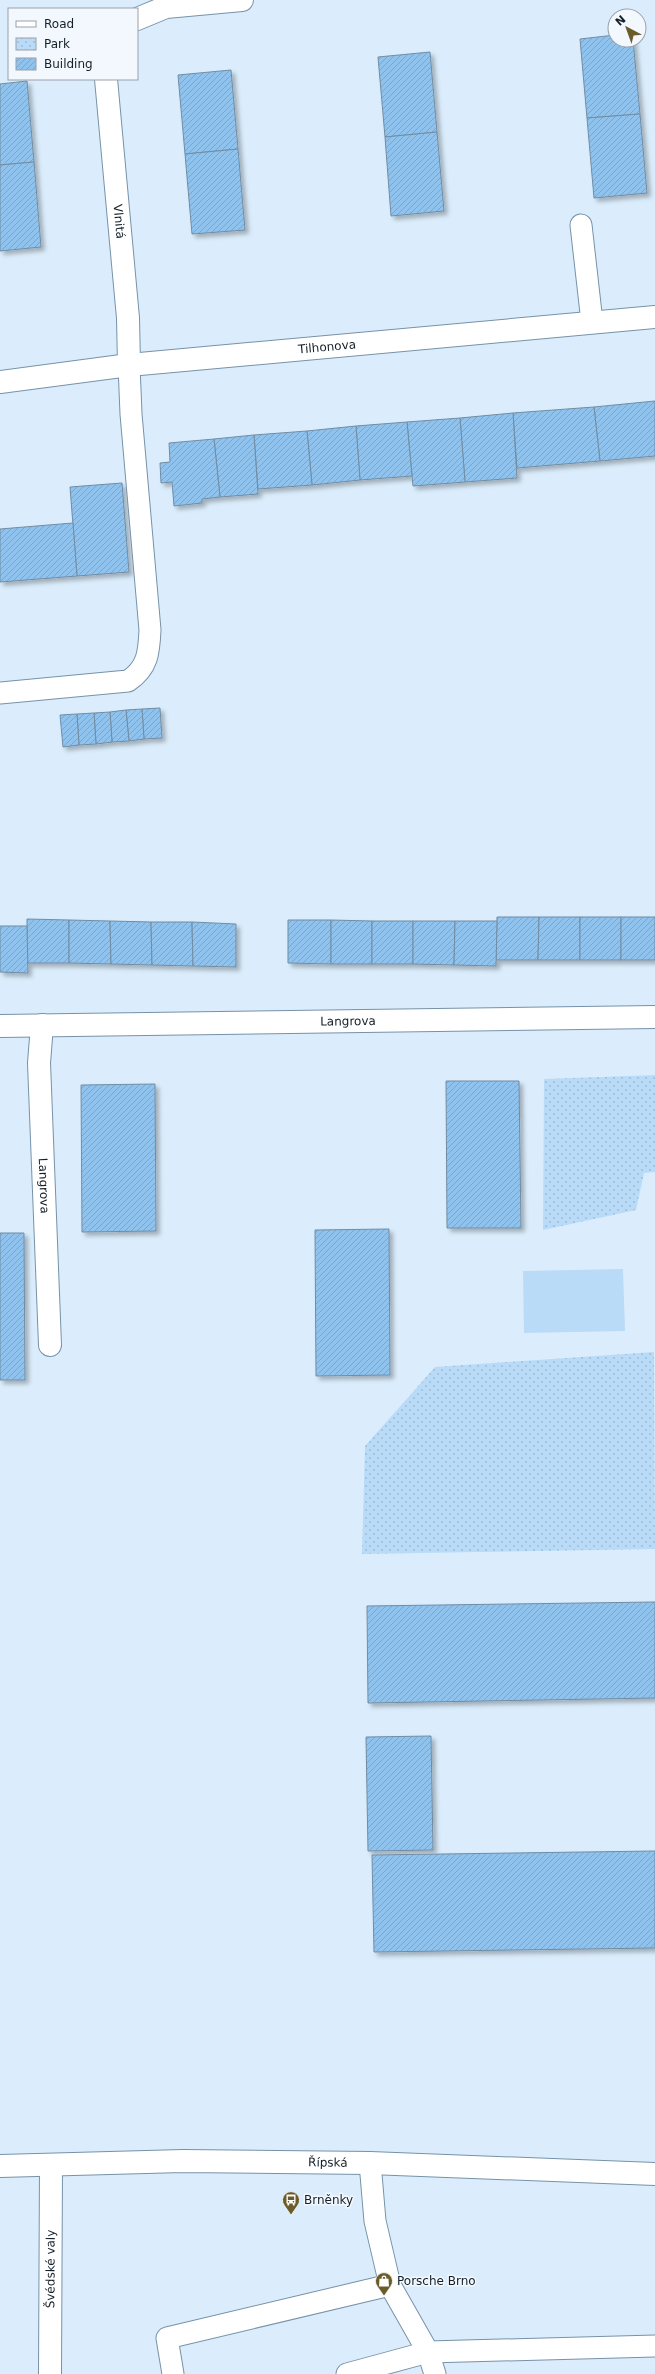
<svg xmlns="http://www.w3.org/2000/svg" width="655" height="2374" font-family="'DejaVu Sans',sans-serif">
<defs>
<pattern id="park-dots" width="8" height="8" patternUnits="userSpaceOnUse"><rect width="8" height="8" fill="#b9dbf8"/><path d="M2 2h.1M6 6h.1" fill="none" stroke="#9ebcd5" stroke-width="1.8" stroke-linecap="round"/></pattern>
<pattern id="building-hatch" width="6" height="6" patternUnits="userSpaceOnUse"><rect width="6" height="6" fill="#8fc2ed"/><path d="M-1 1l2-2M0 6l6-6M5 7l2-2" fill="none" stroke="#7aa6cb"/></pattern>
<filter id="shadow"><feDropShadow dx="3.5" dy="3.5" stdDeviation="2" flood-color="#0004"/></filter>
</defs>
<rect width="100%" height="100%" fill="#dbedfc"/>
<g fill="url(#park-dots)">
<path d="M655 1075V1172L644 1173 636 1210 543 1230 544 1079Z"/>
<path d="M654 1352 655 1549 362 1554 365 1446 435 1367Z"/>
</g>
<path fill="#b9dbf8" d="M623 1269 625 1331 524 1333 523 1271Z"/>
<g fill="url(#building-hatch)" stroke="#718da4" filter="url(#shadow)">
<path d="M615 35V40H633L640 114 587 118 580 39Z"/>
<path d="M430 52 437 132 385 137 378 57Z"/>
<path d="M231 70 238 149 185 154 178 75Z"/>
<path d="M27 81 34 162 0 165V84Z"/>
<path d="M640 114 647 193 594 198 587 118Z"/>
<path d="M437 132 444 211 391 216 385 137Z"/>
<path d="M238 149 245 230 192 234 185 154Z"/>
<path d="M34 162 41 247 0 251V165Z"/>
<path d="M655 401V456L600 461 594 407Z"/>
<path d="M594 407 600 461 517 468 513 413Z"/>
<path d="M513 413 517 478 465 482 460 418Z"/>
<path d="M460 418 465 482 413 486 407 422Z"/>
<path d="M407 422 412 476 360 480 356 426Z"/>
<path d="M356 426 360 480 312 485 307 431Z"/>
<path d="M307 431 312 485 258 489 254 435Z"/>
<path d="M254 435 258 494 220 497 214 439Z"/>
<path d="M214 439 220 497 202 499V503L174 506 172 482 161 483 160 463 170 462 169 443Z"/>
<path d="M122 483 129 572 77 576 70 487Z"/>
<path d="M73 523 77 576 0 582V529Z"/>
<path d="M160 708 162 738 144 739 142 709Z"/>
<path d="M142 709 144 739 129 741 126 710Z"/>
<path d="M126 710 129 741 112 742 110 712Z"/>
<path d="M110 712 112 742 96 744 94 713Z"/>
<path d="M94 713 96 744 79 745 77 714Z"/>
<path d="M77 714 79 745 63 747 60 715Z"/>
<path d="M497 917H539L538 960H496Z"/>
<path d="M539 917H580V960H538Z"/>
<rect x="580" y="917" width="41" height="43"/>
<rect x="621" y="917" width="34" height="43"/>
<path d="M27 919 69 920V963H27Z"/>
<path d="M69 920 110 921 111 964 69 963Z"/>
<path d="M288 920H331V964L288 963Z"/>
<path d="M331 920 372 921V964H331Z"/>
<path d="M110 921 151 922 152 965 111 964Z"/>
<rect x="372" y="921" width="41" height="43"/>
<path d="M413 921H455L454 965 413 964Z"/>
<path d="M455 921H497L496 966 454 965Z"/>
<path d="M151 922H192L193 966 152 965Z"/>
<path d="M192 922 236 924V967L193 966Z"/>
<path d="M0 926H27L28 973 0 972Z"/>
<path d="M446 1081H519L521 1228H447Z"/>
<path d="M155 1084 156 1231 82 1232 81 1085Z"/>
<path d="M389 1229 390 1375 316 1376 315 1230Z"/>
<path d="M0 1233H24L25 1380H0Z"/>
<path d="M655 1602V1698L368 1703 367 1606Z"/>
<path d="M431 1736 433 1850 368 1851 366 1737Z"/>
<path d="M655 1851V1948L374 1952 372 1855Z"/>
</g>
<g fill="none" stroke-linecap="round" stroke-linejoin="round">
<g stroke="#7692a9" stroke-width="23">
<g id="service">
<path d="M581 225 592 322"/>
<path d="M0 693 128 681C148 668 149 652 150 630L131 414 129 365"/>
<path d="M370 2163 375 2221 390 2285 428 2352 435 2374"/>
<path d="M173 2374 167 2338 390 2285"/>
<path d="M347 2374 428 2352 655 2346"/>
</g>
</g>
<g stroke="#7692a9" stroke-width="24">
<g id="minor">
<path d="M137 19 166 7 242 0"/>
<path id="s1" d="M106 79 128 318 129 365"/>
<path id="s2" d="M0 382 129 365 655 317"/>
<path id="s3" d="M42 1025 39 1063 50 1345"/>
<path id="s4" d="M0 1026 655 1017"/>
<path id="s5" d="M50 2374 51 2165"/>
</g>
</g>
<g stroke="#7692a9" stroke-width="24">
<g id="tertiary">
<path id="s6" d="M0 2166 183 2161 370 2163 655 2174"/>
</g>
</g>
<use href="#service" stroke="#fff" stroke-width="21"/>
<use href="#minor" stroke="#fff" stroke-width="22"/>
<use href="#tertiary" stroke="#fff" stroke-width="22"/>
</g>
<defs>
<g id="bus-pin" transform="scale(0.9)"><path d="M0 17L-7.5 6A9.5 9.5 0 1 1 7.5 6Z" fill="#6b5c2a" stroke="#f2f8fd"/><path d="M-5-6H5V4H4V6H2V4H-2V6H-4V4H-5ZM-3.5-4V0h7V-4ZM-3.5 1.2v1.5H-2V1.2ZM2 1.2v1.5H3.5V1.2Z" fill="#fff"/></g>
<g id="shop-pin" transform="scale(0.9)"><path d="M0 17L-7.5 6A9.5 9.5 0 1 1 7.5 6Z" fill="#6b5c2a" stroke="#f2f8fd"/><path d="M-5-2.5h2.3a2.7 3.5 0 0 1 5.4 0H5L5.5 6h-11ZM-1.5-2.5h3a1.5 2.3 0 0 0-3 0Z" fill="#fff"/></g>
</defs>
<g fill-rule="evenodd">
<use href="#bus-pin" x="291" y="2200"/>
<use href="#shop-pin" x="384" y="2281"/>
</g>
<g text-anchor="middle" stroke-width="3" stroke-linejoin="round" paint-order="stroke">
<g font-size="12" fill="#141f28" stroke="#f2f8fd">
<text dy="4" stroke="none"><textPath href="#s1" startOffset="143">Vlnitá</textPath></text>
<text dy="4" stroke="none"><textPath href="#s2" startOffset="329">Tilhonova</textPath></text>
<text dy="4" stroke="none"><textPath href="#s4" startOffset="348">Langrova</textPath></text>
<text dy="4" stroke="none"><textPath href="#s3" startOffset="161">Langrova</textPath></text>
<text dy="4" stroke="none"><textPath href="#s6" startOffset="328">Řípská</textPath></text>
<text dy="4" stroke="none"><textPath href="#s5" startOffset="105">Švédské valy</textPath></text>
</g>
<g font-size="12" fill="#141f28" stroke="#f2f8fd" text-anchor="start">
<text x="304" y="2204">Brněnky</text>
<text x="397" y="2285">Porsche Brno</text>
</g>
</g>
<rect x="8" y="8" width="130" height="72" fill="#f2f8fd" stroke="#99a1a8"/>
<rect x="16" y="21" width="20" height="6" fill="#ffffff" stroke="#99a1a8"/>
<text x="44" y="28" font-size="12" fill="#141f28">Road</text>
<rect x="16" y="38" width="20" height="12" fill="url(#park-dots)" stroke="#99a1a8"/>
<text x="44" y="48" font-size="12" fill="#141f28">Park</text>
<rect x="16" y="58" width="20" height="12" fill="url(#building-hatch)" stroke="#99a1a8"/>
<text x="44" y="68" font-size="12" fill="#141f28">Building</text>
<g transform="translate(627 28) rotate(319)"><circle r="19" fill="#f2f8fd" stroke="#99a1a8"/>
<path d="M0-3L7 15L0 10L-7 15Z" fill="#6b5c2a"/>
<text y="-6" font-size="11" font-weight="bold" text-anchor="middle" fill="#141f28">N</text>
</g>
</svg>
